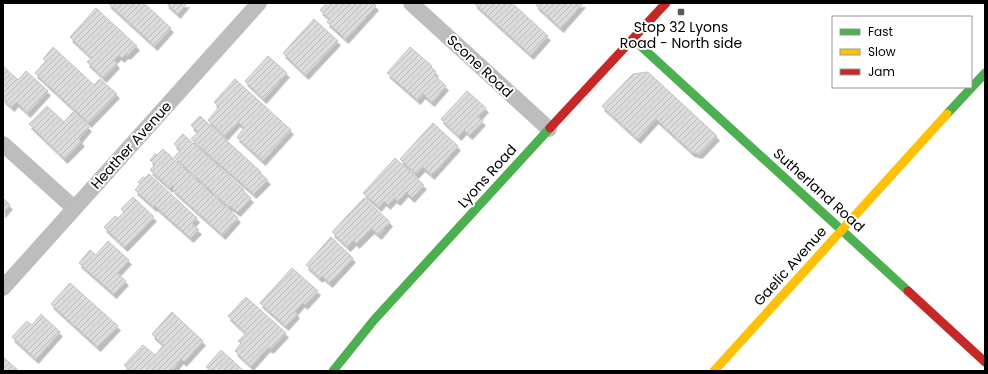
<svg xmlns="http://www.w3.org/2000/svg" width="988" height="374" font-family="Poppins,sans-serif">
<defs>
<pattern id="building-hatch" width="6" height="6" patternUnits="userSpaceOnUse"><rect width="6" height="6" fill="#dcdcdc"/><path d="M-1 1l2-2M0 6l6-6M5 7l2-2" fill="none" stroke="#bbb"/></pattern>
<filter id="shadow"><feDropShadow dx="2.5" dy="4.5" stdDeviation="0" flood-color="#0004"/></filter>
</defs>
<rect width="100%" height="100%" fill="#fff"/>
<g fill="url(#building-hatch)" stroke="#c4c4c4" filter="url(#shadow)">
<path d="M108 3H144L171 28 155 46Z"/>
<path d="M166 3H187L178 14Z"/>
<path d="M327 3H373L376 6 346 39 327 22 330 19 320 10Z"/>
<path d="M474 3H512L548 36 531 55Z"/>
<path d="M537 3H583L561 28 536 5Z"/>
<path d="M96 8 137 46 128 55 126 54 122 58 119 55 114 60 117 64 104 78 87 62 92 58 70 37Z"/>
<path d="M314 19 338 41 306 75 283 53Z"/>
<path d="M53 47 94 85 100 79 117 94 89 123 35 73 46 61 43 59Z"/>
<path d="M410 47 432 66 431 67 436 72 434 75 446 86 432 102 423 94 418 100 387 73Z"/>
<path d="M268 56 287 73 264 99 245 81Z"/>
<path d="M3 66 18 80 26 71 48 91 28 113 16 102 12 107 3 99Z"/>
<path d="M648 72 717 136 700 154 692 152 656 119 638 139 602 106 633 74Z"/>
<path d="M235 79 291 130 263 161 237 137 244 128 238 122 225 136 208 120 219 107 214 102Z"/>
<path d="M467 91 486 108 478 117 483 121 470 135 464 130 459 136 441 119Z"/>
<path d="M47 106 64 122 73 112 89 127 79 139 82 142 65 159 29 124Z"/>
<path d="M200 116 261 172 260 173 268 180 254 194 191 139 198 132 191 125Z"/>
<path d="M433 123 458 146 432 175 423 167 416 174 400 159Z"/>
<path d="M183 134 244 190 243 191 251 198 238 212 230 206 229 207 174 157 181 150 174 144Z"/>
<path d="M163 149 238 218 223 235 172 189 175 186 173 185 170 188 150 170 155 165 150 160 155 154 157 155Z"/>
<path d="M395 158 424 185 412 198 406 192 398 201 394 198 388 205 384 201 379 207 363 193Z"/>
<path d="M149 174 197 218 192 224 199 230 191 238 155 206 154 207 135 190 140 184 138 182 143 177 145 178Z"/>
<path d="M133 197 154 217 125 247 104 227 115 216 118 218 124 212 121 209Z"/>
<path d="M3 198 10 205 3 213Z"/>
<path d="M364 198 390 222 379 235 372 229 357 244 354 241 348 247 332 232Z"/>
<path d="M331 237 353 258 330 283 322 276 320 278 306 265Z"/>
<path d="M108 241 129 260 117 273 126 281 114 294 79 263 90 250 96 255Z"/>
<path d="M292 268 318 291 305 305 303 302 295 311 297 314 286 326 260 303Z"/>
<path d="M70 283 118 326 98 347 51 304Z"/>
<path d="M246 297 286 333 271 349 268 347 251 366 235 351 241 343 238 341 246 333 228 316Z"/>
<path d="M172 312 203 341 184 362 181 359 172 371H130L124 365 143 345 155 355 164 345 152 334Z"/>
<path d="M41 314 60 332 36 359 12 337 27 321 32 325Z"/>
<path d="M221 350 244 371H211L206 367Z"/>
<path d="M3 357 19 371H3Z"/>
</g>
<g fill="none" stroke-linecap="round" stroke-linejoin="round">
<g stroke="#bdbdbd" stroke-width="16">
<path d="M411 3 549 129"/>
<path d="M3 144 74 208"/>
<path d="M3 288 259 3"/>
</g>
<g stroke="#4caf50" stroke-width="9">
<path d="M633 39 908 291"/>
<path d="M947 114 985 73"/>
<path d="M333 371 374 320 550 128"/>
</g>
<path stroke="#ffc107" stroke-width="9" d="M714 371 947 114"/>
<g stroke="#c62828" stroke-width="9">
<path d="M550 128 666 3"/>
<path d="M908 291 985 362"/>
</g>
</g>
<rect fill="#595959" stroke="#fff" stroke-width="1.5" x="677" y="8" width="8" height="8" rx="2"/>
<g text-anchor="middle" stroke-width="4" stroke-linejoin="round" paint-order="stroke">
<g font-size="14" fill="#000" stroke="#fff">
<text x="681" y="32">Stop 32 Lyons<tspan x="681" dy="16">Road - North side</tspan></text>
</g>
<g font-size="14" fill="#000" stroke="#fff">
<text transform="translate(480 66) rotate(43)" y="5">Scone Road</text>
<text transform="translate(131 145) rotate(-48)" y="5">Heather Avenue</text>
<text transform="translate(487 176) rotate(-48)" y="5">Lyons Road</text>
<text transform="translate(819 190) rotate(42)" y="5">Sutherland Road</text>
<text transform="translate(790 266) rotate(-48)" y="5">Gaelic Avenue</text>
</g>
</g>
<rect width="988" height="374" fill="none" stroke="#000000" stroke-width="8"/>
<rect x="832" y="16" width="140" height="72" fill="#ffffff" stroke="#999999"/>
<rect x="840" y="29" width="20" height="6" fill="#4caf50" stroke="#999999"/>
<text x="868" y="36" font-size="12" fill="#000000">Fast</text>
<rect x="840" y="49" width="20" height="6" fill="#ffc107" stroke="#999999"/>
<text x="868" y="56" font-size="12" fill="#000000">Slow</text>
<rect x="840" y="69" width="20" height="6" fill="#c62828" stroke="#999999"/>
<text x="868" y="76" font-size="12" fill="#000000">Jam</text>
</svg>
